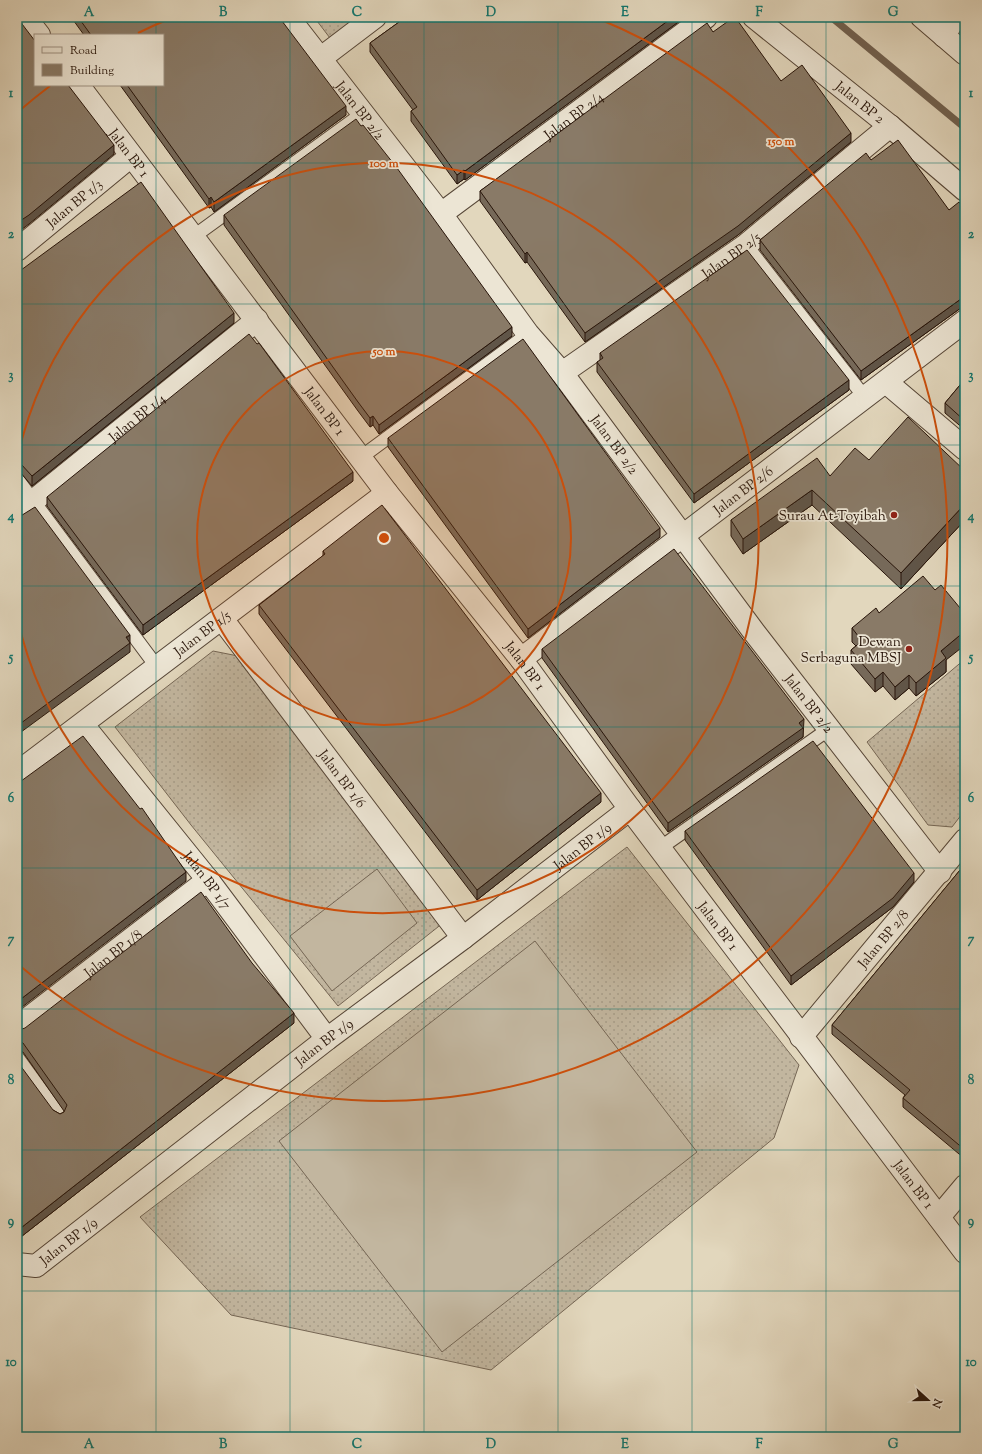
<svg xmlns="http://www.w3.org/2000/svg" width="982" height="1454" font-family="'Sorts Mill Goudy',serif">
<defs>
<pattern id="grass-dots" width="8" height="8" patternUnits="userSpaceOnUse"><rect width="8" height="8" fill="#c2b69f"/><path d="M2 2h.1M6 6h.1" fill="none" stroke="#a79c88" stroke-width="1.8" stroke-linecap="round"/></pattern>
</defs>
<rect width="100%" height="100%" fill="#e2d7bd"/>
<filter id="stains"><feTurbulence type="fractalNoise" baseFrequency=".005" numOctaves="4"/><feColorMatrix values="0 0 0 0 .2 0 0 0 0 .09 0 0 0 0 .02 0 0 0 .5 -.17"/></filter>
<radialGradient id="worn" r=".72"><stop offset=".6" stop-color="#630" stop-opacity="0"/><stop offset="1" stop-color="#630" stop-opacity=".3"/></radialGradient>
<g fill="url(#grass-dots)" stroke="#756654">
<path d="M314 17H365L333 42Z"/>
<path d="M213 651 243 657 443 923 338 1006 191 825 115 727Z"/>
<path d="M965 659V810L952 827 928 825 867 742Z"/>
<path d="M627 847 799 1065 774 1138 491 1370 231 1315 140 1217Z"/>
</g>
<g fill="#c2b69f" stroke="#756654">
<path d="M377 869 417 923 332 991 290 936Z"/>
<path d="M535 941 697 1152 442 1352 279 1141Z"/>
</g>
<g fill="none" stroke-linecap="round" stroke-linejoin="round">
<path stroke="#726251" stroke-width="7" d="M831 17 965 128"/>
<g stroke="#564637" stroke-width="15">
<g id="service">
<path d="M193 237 362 114"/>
<path d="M746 245 866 399"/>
<path d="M360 458 528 334"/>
<path d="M17 479 157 667"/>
<path d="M660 848 829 729"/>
<path d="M17 1057 59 1115"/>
</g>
</g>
<g stroke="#564637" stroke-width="24">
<g id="minor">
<path d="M25 17 39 35"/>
<path id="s1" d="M288 17 441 214 528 334 562 373 754 632 940 872"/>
<path id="s2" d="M754 17 890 126 965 190"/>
<path d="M922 17 965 54"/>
<path d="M944 36 955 17"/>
<path d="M321 58 375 17"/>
<path id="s3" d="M78 85 387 493 521 659 630 809 965 1252"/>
<path id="s4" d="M441 214 706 17"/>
<path id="s5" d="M17 250 131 156"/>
<path id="s6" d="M562 373 746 245 890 126"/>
<path d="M886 382 965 449"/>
<path id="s7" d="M17 514 257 320"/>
<path id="s8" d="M222 619 463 938"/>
<path id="s9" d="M521 659 965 321"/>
<path id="s10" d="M83 725 208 880 327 1039"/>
<path id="s11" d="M17 773 387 493"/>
<path id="s12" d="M17 1027 208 880"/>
<path id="s13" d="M801 1037 965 840"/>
<path d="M939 1217 965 1186"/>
<path id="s14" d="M17 1264 36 1266 327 1039 463 938 630 809"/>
</g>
</g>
<use href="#service" stroke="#ece5d4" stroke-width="13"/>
<use href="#minor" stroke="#ece5d4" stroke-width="22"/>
</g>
<g fill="#766959" stroke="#28150a">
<path d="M71 17H279L346 115 214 212 211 207 209 208 120 85H163V35H84Z"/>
<path d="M406 17H685L465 180 464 179 457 184 411 121V111L413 110 370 52V43Z"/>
<path d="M713 32 781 81 851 142 738 235 585 342 527 262 525 263 480 201V191Z"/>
<path d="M871 160 949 210 965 209V305L861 380 760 250V240Z"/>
<path d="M224 215 512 336 379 434 373 425 370 427 358 411 224 225Z"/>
<path d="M17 273 234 323 32 486 20 472 17 471Z"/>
<path d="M600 353 849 390 694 503 597 372V362L600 361Z"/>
<path d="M965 379V430L945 413V403Z"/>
<path d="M388 438 660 537 528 638 388 447Z"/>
<path d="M869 460 965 471V524L963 522 901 589 812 505 743 554 731 536V520L830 476Z"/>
<path d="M353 481 143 635 47 506V497Z"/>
<path d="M323 551 601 802 477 900 259 614V605L323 556Z"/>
<path d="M879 613 946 660V672L916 696 909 688 895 700 883 686 875 692 851 664V650L856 646 852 642V628Z"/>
<path d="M542 649 804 729H803V737L668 832 542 658Z"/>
<path d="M685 831 914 882 893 907 791 985 685 840Z"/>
<path d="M965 864V1159L903 1107V1098L905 1095 832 1034V1025Z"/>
<path d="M294 1023 17 1240 53 1110 60 1114 64 1112V1111L23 1052 17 1049V1030Z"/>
</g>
<g fill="#605548" stroke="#28150a">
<path d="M673 17H685L465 180V171Z"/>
<path d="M346 106V115L214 212V202Z"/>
<path d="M851 133V142L738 235 585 342V333Z"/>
<path d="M114 145V154L29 224 17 233V223Z"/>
<path d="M464 170V179L457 184V175Z"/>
<path d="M211 197V207L209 208V199Z"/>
<path d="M527 252V262L525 263V254Z"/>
<path d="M965 296V305L861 380V371Z"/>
<path d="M234 313V323L32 486V476Z"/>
<path d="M512 327V336L379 434V425Z"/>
<path d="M849 380V390L694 503V494Z"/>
<path d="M373 416V425L370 427V418Z"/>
<path d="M353 472V481L143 635V625Z"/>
<path d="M20 487V496L17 498V489Z"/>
<path d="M812 490V505L743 554V539Z"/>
<path d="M963 506V522L901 589V573Z"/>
<path d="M660 528V537L528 638V629Z"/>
<path d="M965 631V645L946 660V672L916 696V683L941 651Z"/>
<path d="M130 635V652L17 735V726Z"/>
<path d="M883 672V686L875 692V679Z"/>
<path d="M909 675V688L895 700V687Z"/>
<path d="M804 719 803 737 668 832V823Z"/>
<path d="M601 793V802L477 900V890Z"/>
<path d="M186 872V881L17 1011V1002Z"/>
<path d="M914 873V882L893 907 791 985V976Z"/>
<path d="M294 1013V1023L17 1240V1231Z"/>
</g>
<g fill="#897a67" stroke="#28150a">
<path d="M78 17H279L346 106 214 202 211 197 209 199 127 85H163V35H91Z"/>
<path d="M406 17H673L465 171 464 170 457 175 411 111 417 107 370 43Z"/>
<path d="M734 17H735L781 81 802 65 851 133 738 226 585 333 527 252 525 254 480 191 707 23 713 32Z"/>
<path d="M19 20 35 41V85H68L114 145 29 215 17 223V21Z"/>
<path d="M356 119 361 126 363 125 397 168 512 327 379 425 373 416 370 418 358 402 224 215Z"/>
<path d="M898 140 949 210 959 202 965 209V296L861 371 760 240 866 153 871 160Z"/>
<path d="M141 182 234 313 32 476 20 463 17 462V273Z"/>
<path d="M747 250 849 380 694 494 597 362 603 358 600 353Z"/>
<path d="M249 334 257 344 259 343 353 472 143 625 47 497Z"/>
<path d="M523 339 660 528 528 629 388 438Z"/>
<path d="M965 379V421L945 403Z"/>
<path d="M908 417 965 471V508L963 506 901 573 812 490 743 539 731 520 817 458 830 476 855 448 869 460Z"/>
<path d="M17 483 20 487 17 489Z"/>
<path d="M382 505 601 793 477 890 259 605 325 554 323 551Z"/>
<path d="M35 507 130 635 126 637 130 643 17 726V517H19Z"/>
<path d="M674 549 804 719 799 723 803 728 668 823 542 649Z"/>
<path d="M923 576 935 590 941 585 965 614V631L941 651 946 658 916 683 909 675 895 687 883 672 875 679 851 650 862 641 852 628 876 608 879 613Z"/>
<path d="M83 736 140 809 142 808 186 872 17 1002V784Z"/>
<path d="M813 741 914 873 893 898 791 976 685 831Z"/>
<path d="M965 864V1150L903 1098 910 1090 832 1025Z"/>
<path d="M201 892 252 963 294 1013 17 1231V1061L53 1110 60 1114 64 1112 67 1105 23 1043 17 1040V1030H19L25 1028Z"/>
</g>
<path fill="none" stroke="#0f766e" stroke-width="1" stroke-opacity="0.55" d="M156 17V35M290 17V1437M424 17V1437M558 17V1437M692 17V1437M826 17V1437M156 85V1437M17 163H965M17 304H965M17 445H965M17 586H965M17 727H965M17 868H965M17 1009H965M17 1150H965M17 1291H965"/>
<circle cx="384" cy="538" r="187" fill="#cb4f0c" fill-opacity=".12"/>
<g fill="none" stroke="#cb4f0c" stroke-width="2">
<circle cx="384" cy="538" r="187"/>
<path d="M17 460A375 375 0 1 1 17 616"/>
<path d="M19 111A562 562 0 0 1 50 86M138 33A562 562 0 0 1 169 19M599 19A562 562 0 1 1 19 965"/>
</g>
<g fill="#8f2418" stroke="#ece5d4" stroke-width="1.5">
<circle cx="894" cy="515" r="4"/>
<circle cx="909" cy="649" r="4"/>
</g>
<g text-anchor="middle" stroke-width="3.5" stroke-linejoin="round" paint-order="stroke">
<g font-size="14" fill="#28150a" stroke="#ece5d4">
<text dy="5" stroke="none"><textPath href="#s2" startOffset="136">Jalan BP 2</textPath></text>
<text dy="5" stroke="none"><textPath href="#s1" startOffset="118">Jalan BP 2/2</textPath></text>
<text dy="5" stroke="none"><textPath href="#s4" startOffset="165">Jalan BP 2/4</textPath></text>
<text dy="5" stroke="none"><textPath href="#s3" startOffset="85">Jalan BP 1</textPath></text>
<text dy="5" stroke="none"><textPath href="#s5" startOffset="74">Jalan BP 1/3</textPath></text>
<text dy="5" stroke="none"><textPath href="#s6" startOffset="206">Jalan BP 2/5</textPath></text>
<text dy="5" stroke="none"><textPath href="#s3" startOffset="409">Jalan BP 1</textPath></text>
<text dy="5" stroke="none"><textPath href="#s7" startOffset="154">Jalan BP 1/4</textPath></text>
<text dy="5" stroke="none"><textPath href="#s1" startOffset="538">Jalan BP 2/2</textPath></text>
<text dy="5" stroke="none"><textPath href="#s9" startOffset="279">Jalan BP 2/6</textPath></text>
<text dy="5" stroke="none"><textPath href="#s11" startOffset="232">Jalan BP 1/5</textPath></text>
<text dy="5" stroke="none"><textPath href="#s3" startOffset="733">Jalan BP 1</textPath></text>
<text dy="5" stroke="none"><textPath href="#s1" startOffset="862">Jalan BP 2/2</textPath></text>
<text dy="5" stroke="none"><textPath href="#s8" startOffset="200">Jalan BP 1/6</textPath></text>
<text dy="5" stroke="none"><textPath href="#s14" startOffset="708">Jalan BP 1/9</textPath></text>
<text dy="5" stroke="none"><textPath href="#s10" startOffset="199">Jalan BP 1/7</textPath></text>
<text dy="5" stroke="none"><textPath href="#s3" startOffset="1057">Jalan BP 1</textPath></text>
<text dy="5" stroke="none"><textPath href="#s13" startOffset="128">Jalan BP 2/8</textPath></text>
<text dy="5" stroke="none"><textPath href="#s12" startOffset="121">Jalan BP 1/8</textPath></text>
<text dy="5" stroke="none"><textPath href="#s14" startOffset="384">Jalan BP 1/9</textPath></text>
<text dy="5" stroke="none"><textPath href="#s3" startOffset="1381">Jalan BP 1</textPath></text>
<text dy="5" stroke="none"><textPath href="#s14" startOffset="60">Jalan BP 1/9</textPath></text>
</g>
<g font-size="14" fill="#28150a" stroke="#ece5d4" text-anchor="end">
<text x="886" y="520">Surau At-Toyibah</text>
<text x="901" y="646">Dewan<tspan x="901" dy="16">Serbaguna MBSJ</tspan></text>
</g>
</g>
<circle cx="384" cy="538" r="6" fill="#cb4f0c" stroke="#ece5d4" stroke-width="2"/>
<g font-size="12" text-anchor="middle" font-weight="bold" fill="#cb4f0c" stroke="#ece5d4" stroke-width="3.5" stroke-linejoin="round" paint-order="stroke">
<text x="781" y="145">150 m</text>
<text x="384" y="167">100 m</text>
<text x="384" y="355">50 m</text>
</g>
<rect width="982" height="1454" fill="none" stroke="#e2d7bd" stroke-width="44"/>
<rect x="34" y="34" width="130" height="52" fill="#ece5d4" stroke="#9e9283"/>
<rect x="42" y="47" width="20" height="6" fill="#ece5d4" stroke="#9e9283"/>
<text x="70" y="54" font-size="12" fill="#28150a">Road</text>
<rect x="42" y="64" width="20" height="12" fill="#897a67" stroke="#9e9283"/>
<text x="70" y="74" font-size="12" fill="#28150a">Building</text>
<g transform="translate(928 1400) rotate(111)" stroke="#ece5d4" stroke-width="3" paint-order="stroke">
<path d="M0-3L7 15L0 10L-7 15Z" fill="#28150a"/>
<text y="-6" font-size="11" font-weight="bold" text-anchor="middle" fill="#28150a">N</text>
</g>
<rect x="22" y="22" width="938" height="1410" fill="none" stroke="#0f766e" stroke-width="1.5"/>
<g font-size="13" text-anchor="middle" font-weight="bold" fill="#0f766e">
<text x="89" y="16">A</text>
<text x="223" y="16">B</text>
<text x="357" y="16">C</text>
<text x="491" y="16">D</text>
<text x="625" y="16">E</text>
<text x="759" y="16">F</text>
<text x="893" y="16">G</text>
<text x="11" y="97">1</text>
<text x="971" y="97">1</text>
<text x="11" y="238">2</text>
<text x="971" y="238">2</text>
<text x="11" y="379">3</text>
<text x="971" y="379">3</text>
<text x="11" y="520">4</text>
<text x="971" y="520">4</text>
<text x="11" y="661">5</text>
<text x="971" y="661">5</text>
<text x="11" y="802">6</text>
<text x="971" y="802">6</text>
<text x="11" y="943">7</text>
<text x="971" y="943">7</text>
<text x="11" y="1084">8</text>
<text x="971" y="1084">8</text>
<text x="11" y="1225">9</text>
<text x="971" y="1225">9</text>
<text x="11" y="1366">10</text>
<text x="971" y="1366">10</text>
<text x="89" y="1448">A</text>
<text x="223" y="1448">B</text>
<text x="357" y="1448">C</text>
<text x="491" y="1448">D</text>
<text x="625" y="1448">E</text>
<text x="759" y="1448">F</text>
<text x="893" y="1448">G</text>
</g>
<rect width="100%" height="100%" filter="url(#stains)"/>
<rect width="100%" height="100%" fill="url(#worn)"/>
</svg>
